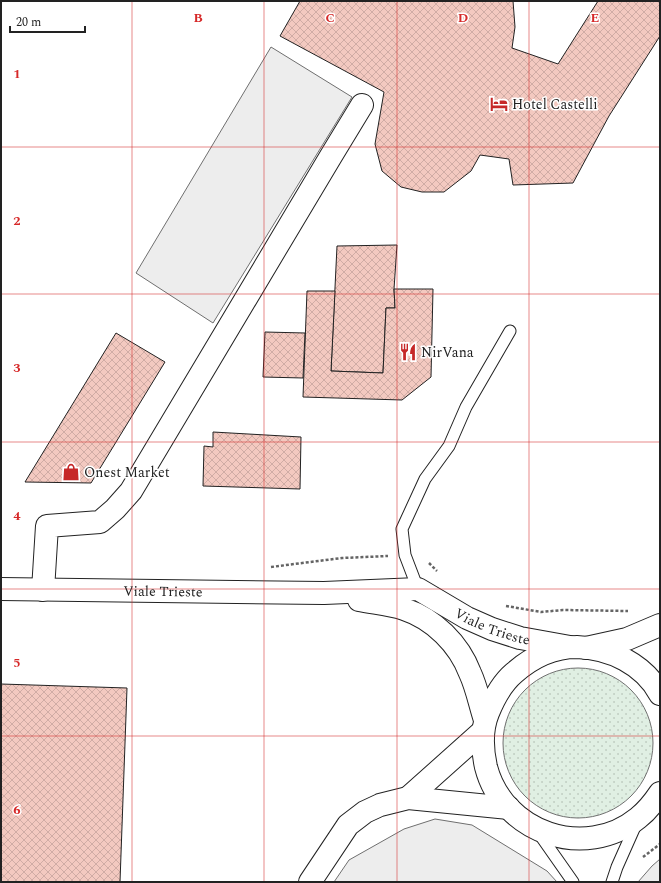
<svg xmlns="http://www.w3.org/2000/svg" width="661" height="883" font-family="Spectral,serif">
<defs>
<pattern id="grass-dots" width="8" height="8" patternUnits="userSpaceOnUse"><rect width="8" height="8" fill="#e0efe3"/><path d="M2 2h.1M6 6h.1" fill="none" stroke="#c0cdc2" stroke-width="1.8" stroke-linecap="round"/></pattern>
<pattern id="building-cross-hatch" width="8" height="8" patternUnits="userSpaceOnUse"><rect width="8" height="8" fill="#f3c9c0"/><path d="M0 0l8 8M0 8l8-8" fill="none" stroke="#d0aca5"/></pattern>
</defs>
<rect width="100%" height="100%" fill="#fff"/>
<circle fill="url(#grass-dots)" stroke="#6f6f6f" cx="578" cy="743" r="75"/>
<g fill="#ededed" stroke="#6f6f6f">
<path d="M271 47 352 97 213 323 136 273Z"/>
<path d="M435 819 472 825 547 871 557 882H334L349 860 404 829Z"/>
<path d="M660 859V882H638L652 866Z"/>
</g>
<g fill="url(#building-cross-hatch)" stroke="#222">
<path d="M300 1H513L515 27 512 48 558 64 598 1H660V36L609 116 573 183 513 185 509 159 480 155 471 171 444 192H422L401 187 382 171 375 144 384 92 280 36Z"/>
<path d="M397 245 394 289 395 308H386L383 373 331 371 337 246Z"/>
<path d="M394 289H433L431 377 402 400 303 397 307 291H335L331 371 383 373 386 308H395Z"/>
<path d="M265 332 305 333 303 378 263 377Z"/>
<path d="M116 333 165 362 91 483 25 482Z"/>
<path d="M213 432 301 437 300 489 203 486 204 446 213 447Z"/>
<path d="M1 684 127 688 120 882H1Z"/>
</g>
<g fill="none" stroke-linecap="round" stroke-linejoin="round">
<g stroke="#222" stroke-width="13">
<g id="service">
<path d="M418 589 405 555 402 529 425 479 449 446 466 407 510 331"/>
<path d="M538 832 573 882"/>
<path d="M612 882 617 867 637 822"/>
</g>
</g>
<g stroke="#222" stroke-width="24">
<g id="minor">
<path d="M43 590 47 526 100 522 115 509 131 491 331 156 362 105"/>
<path d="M408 798 483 731"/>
<path d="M310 882 348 825 365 812 380 805 408 798 509 808"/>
</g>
</g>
<g stroke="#222" stroke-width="24">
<path id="tertiary" d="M586 648 627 639 660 625"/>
</g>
<g stroke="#222" stroke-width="24">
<g id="secondary">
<path id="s1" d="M1 589 324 593 418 589 467 618 492 629 520 638 570 647"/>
<path d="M359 600C373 603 390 604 404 609 434 619 459 644 470 673 477 688 480 705 485 720"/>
<path d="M660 694C644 664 610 648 577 647 553 647 531 658 514 673 501 684 494 698 488 713 481 730 482 749 486 767 503 833 585 861 638 818 647 811 654 802 660 793"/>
</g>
</g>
<g stroke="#646464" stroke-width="2.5" stroke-dasharray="3 2" stroke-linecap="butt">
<path d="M429 563 437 571"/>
<path d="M271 567 342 558 388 556"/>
<path d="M506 606 541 612 563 610 628 611"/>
<path d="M643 857 660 844"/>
</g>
<use href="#service" stroke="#fff" stroke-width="11"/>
<use href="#minor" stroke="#fff" stroke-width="22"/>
<use href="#tertiary" stroke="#fff" stroke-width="22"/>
<use href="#secondary" stroke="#fff" stroke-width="22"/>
</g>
<path fill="none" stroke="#d62828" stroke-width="1" stroke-opacity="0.55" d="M132 1V882M264 1V882M397 1V882M529 1V882M1 147H660M1 294H660M1 442H660M1 589H660M1 736H660"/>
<defs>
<g id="hotel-bare" transform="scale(1.38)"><path d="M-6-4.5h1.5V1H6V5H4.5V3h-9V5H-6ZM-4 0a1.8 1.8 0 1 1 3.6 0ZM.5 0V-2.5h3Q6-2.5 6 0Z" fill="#c62828" stroke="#fff" stroke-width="2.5" paint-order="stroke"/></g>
<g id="restaurant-bare" transform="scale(1.38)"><path d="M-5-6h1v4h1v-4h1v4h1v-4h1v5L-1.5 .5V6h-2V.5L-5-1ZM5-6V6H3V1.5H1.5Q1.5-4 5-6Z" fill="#c62828" stroke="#fff" stroke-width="2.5" paint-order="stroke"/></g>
<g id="shop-bare" transform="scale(1.38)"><path d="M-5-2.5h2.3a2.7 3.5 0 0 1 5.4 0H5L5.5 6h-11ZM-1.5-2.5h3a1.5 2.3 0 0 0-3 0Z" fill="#c62828" stroke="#fff" stroke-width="2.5" paint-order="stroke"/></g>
</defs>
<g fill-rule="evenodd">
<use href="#hotel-bare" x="499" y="104"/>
<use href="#restaurant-bare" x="408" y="352"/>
<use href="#shop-bare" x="71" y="472"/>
</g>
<g text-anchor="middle" stroke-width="3" stroke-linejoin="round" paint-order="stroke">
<g font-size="14" fill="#222" stroke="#fff" text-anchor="start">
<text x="512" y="109">Hotel Castelli</text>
<text x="421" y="357">NirVana</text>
<text x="84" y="477">Onest Market</text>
</g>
<g font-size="14" fill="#222" stroke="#fff">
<text dy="5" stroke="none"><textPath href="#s1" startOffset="162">Viale Trieste</textPath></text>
<text dy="5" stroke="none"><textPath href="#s1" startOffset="501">Viale Trieste</textPath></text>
</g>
</g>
<g font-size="13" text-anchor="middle" font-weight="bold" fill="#d62828" stroke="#fff" stroke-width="3" stroke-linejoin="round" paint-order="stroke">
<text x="198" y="22">B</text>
<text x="330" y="22">C</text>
<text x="463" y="22">D</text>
<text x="595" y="22">E</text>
<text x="17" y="78">1</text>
<text x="17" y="225">2</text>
<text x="17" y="372">3</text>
<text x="17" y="520">4</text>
<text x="17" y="667">5</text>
<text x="17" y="814">6</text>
</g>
<rect width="661" height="883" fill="none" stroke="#222222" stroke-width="4"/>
<path d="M10 26v6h75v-6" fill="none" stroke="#222222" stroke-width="2"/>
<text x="16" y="26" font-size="12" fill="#222222" stroke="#ffffff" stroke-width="3" paint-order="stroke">20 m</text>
</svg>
